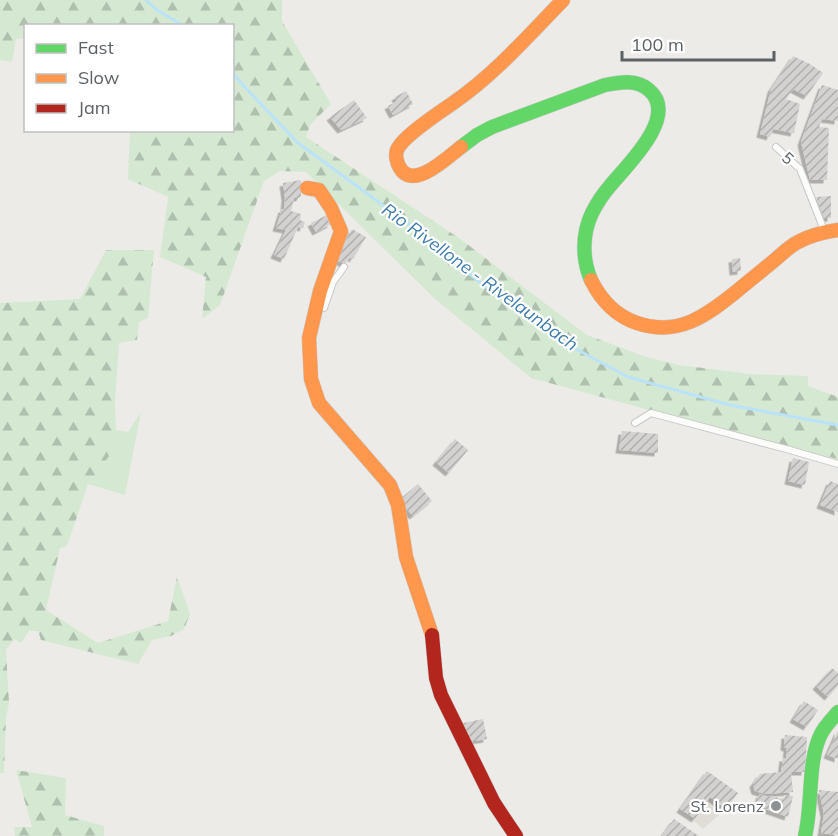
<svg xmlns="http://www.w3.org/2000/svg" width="838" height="836" font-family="Mulish,sans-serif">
<defs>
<pattern id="forest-firs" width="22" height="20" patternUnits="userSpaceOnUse" patternTransform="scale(1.5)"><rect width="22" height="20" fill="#d5e9d2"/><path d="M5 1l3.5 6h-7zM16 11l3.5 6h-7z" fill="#b0c0ae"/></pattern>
<pattern id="building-hatch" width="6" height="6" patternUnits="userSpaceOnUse" patternTransform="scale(1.5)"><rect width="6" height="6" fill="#d3d2d0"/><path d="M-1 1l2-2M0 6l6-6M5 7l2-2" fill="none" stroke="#aeaeac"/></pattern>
<filter id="shadow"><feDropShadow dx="-3.5" dy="3.5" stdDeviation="0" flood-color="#0004"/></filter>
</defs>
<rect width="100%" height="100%" fill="#ecebe7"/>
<path fill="#e0ddd6" d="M707 771 738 793 726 809 703 829 680 809Z"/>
<path fill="#d5e9d2" d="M141 412 125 495 88 484 116 447V430L128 432Z"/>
<g fill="url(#forest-firs)">
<path d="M0 0H282V21L331 104 310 125 306 137 459 238 587 335 646 357 679 365 751 374 808 376V386L838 397V459L660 413 531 378 434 298 306 172 280 171 264 181 220 305 202 319 206 277 160 257 168 197 128 179 130 131 232 130V26H26L25 38 16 39 12 62 0 60Z"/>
<path d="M106 250H154L148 318 139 322 137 340 119 343 115 401 116 430V447L88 484 67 546 60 548 46 610 98 643 168 621 177 576 190 614 184 629 171 636 152 640 138 664 41 640 38 631H29L21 643 14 639 6 650 9 703 6 718 4 773H0V303L80 299Z"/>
<path d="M16 770 66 778 65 815 104 826V836H15L14 827H32Z"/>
</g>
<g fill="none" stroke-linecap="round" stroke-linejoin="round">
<g stroke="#bae2f8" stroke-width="3">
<path d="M146 0 157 10 184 26"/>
<path d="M232 72 240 82 298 143 417 230 483 285 537 321 563 342 628 377 730 405 838 425"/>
</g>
</g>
<g fill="url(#building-hatch)" filter="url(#shadow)">
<path d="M793 56 810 64 823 73 807 96 793 89 786 99 800 104 794 133 773 129 770 137 760 134 771 89Z"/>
<path d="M822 85 838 90V121L822 119 819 127 829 128 827 180H810L801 142Z"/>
<path d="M406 91 413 104 393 115 388 106 397 101 395 97Z"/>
<path d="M354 100 367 118 341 130 330 117Z"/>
<path d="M301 180V196L299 198H294L291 211 301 214 300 220 305 222 303 228 298 227 284 259 274 255 286 230 276 228 282 209H284L285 197 283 183Z"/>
<path d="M831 196V218H824L816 197Z"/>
<path d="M327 215 331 224 316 232 311 223Z"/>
<path d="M352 229 366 237 353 259 351 257 344 264 335 259Z"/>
<path d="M740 258 741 271 733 272 732 259Z"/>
<path d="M622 431 658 434V453L619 450Z"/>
<path d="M455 439 468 450 449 473 436 462Z"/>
<path d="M793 458 809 462 805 485 788 481Z"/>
<path d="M830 481 838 484V512L820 505Z"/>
<path d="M418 484 432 501 413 516 399 500Z"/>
<path d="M832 668 838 673V686L828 697 816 686Z"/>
<path d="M804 701 818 710 807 727 793 719Z"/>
<path d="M483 719 487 739 467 742 463 723Z"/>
<path d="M838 730V759L827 755Z"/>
<path d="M785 735 807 737 805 772H791L793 792 765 794 755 791 753 784 760 774 781 772 783 758H786L787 748 784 747Z"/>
<path d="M707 771 738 793 726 809 710 797 695 819 680 809Z"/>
<path d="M819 790 838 792V835L821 833 824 814Z"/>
<path d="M760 794 769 797V795L784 800 785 795 793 796 788 817 765 809V808L756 805Z"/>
<path d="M674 819 699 836H662Z"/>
</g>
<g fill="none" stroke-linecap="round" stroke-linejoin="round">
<g stroke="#c7c8c7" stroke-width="8">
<g id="lane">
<path d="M776 147 800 169 824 230"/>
<path d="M324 308 333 282 344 267"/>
<path d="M635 423 651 413 790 450 838 464"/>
</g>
</g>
<g stroke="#c9c9c9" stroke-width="15">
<g id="fast">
<path d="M461 147 477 135 492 127 605 85C620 82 637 79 649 90 680 116 626 166 610 186 603 194 597 203 592 213 582 234 582 259 591 280"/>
<path d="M805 836C813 804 807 762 821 734 825 726 832 719 838 712"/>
</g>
</g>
<g stroke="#c9c9c9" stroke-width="15">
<g id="slow">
<path d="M461 147C448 157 413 191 400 168 397 164 395 155 397 150 402 137 440 112 453 103 494 75 528 36 563 0"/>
<path d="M307 188 319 190 331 208 341 231 320 291 309 338 311 379 319 403 390 485 398 505 406 557 432 635"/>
<path d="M591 280C601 300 616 316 637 323 678 337 706 316 737 291 750 280 763 270 776 259 783 253 790 246 798 242 811 235 824 232 838 230"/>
</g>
</g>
<g stroke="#c9c9c9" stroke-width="15">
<path id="jam" d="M432 635 436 678 441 695 494 803 516 836"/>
</g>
<use href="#lane" stroke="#fcfcfb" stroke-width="6"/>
<use href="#fast" stroke="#63d668" stroke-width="14"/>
<use href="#slow" stroke="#ff974d" stroke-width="14"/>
<use href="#jam" stroke="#b3261e" stroke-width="14"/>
</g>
<circle fill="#8e9192" stroke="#fff" stroke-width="2" cx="776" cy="806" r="6"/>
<g text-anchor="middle" stroke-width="4.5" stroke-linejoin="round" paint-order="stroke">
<g font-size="16" fill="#5c6165" stroke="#fff">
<text transform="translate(788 158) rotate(43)" y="6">5</text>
</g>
<g font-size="16" fill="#5c6165" stroke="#fff" text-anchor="end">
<text x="764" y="812">St. Lorenz</text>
</g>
<g font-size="18" font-style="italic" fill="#3c7aac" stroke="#fff">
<text transform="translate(480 277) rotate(36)" y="6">Rio Rivellone - Rivelaunbach</text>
</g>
</g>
<rect x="24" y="24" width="210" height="108" fill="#ffffff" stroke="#bec0c1" stroke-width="1.5"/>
<rect x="36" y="44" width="30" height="9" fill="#63d668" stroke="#bec0c1" stroke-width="1.5"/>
<text x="78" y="54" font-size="18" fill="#5c6165">Fast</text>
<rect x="36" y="74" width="30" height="9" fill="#ff974d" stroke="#bec0c1" stroke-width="1.5"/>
<text x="78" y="84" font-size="18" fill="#5c6165">Slow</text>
<rect x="36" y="104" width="30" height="9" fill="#b3261e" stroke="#bec0c1" stroke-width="1.5"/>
<text x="78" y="114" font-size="18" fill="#5c6165">Jam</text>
<path d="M622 51v9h152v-9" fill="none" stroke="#5c6165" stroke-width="3"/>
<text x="631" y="51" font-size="18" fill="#5c6165" stroke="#ffffff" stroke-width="4.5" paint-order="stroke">100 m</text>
</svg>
